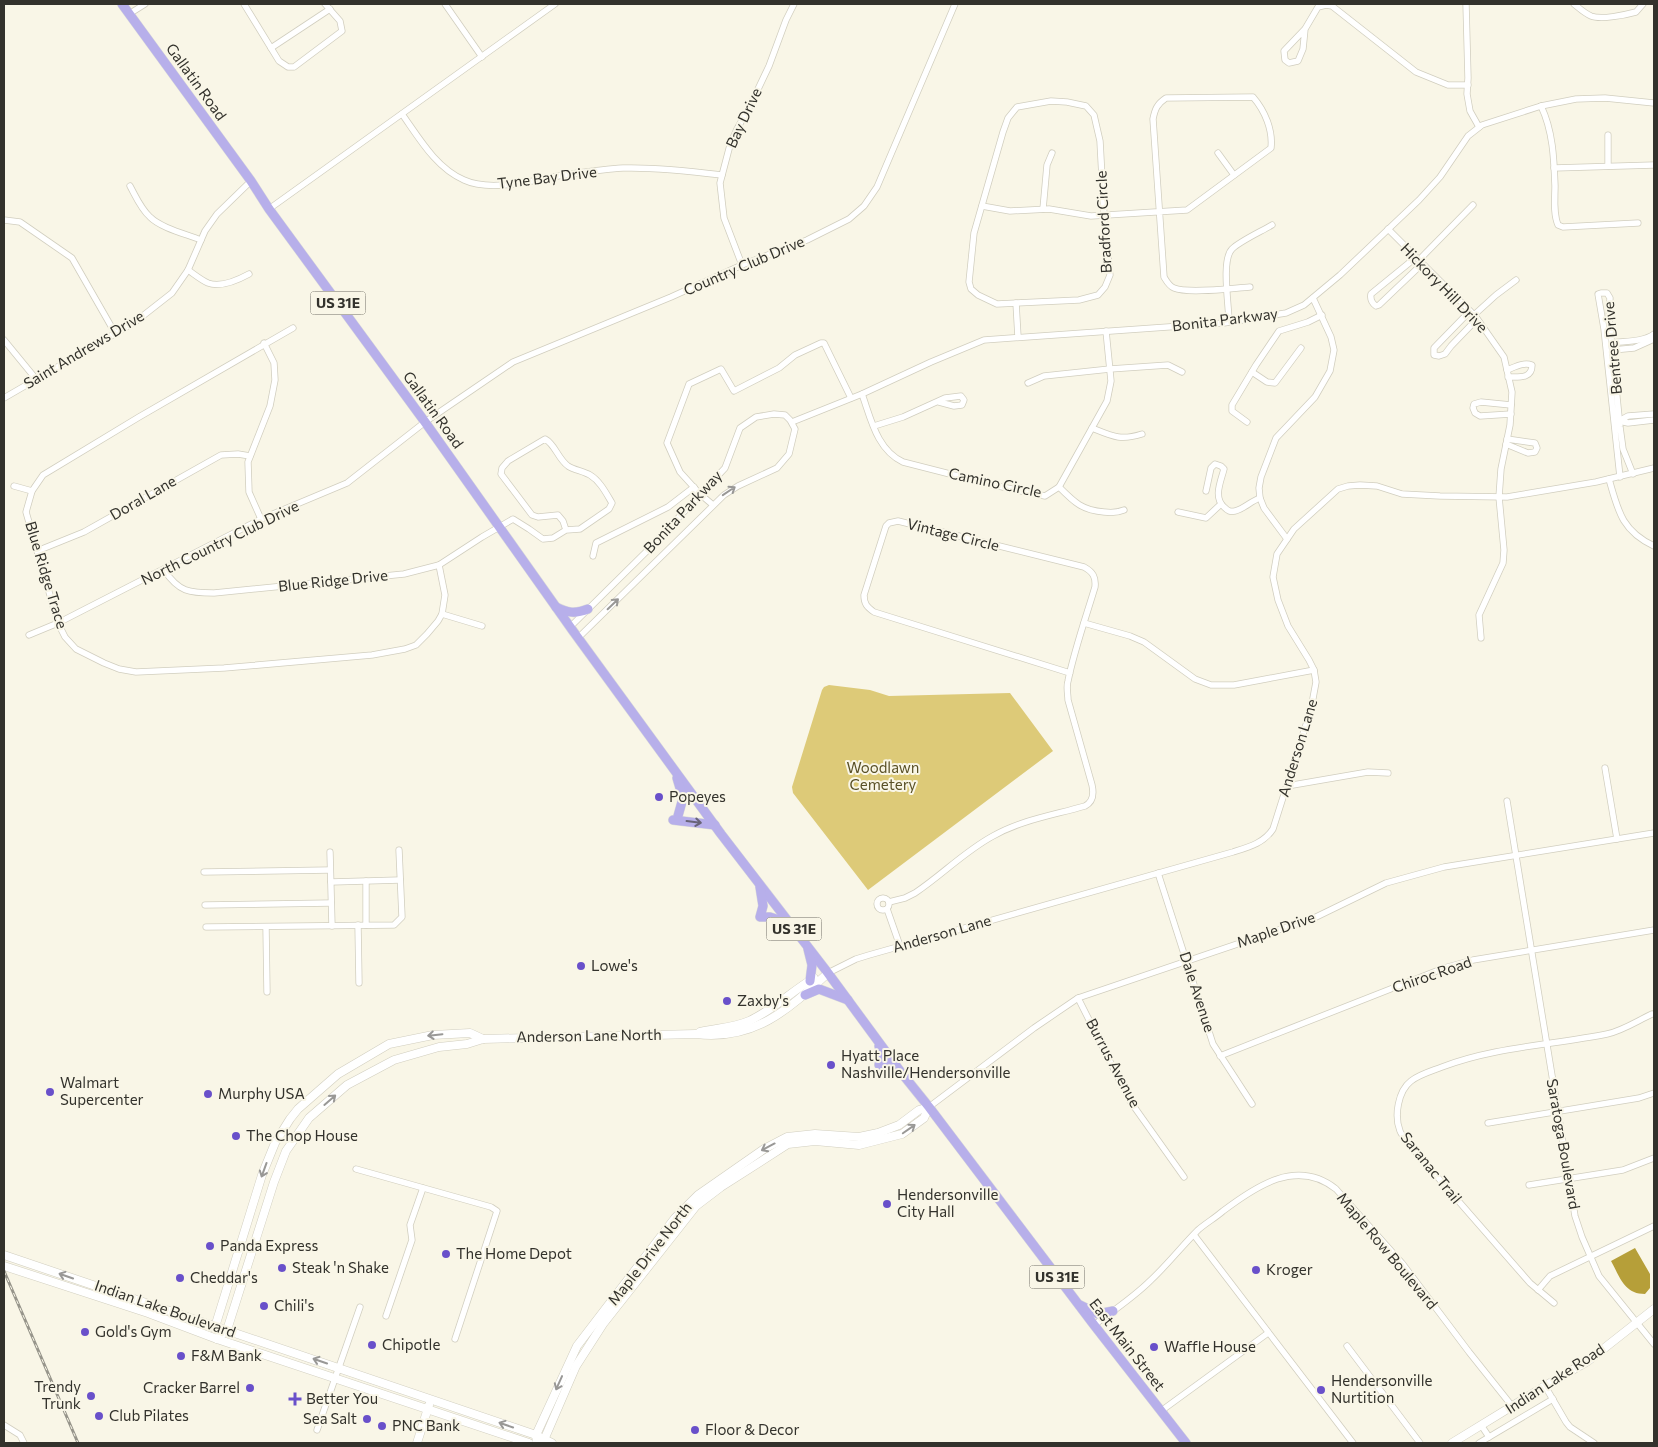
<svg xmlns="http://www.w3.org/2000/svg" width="1658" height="1447" font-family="Commissioner,sans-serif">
<rect width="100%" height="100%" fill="#f9f6e7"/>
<path fill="#ddca78" d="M829 685 870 690 889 696 1010 693 1053 751 868 890 793 793 792 787 822 690 824 687Z"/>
<path fill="#b69f39" d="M1635 1248 1650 1274V1288L1645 1294C1624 1294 1620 1277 1611 1261Z"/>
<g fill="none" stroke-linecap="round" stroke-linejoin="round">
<g stroke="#d1cebf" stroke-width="7">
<g id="street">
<path d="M244 4 279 61 288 67H294L342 31 340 21 325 4"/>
<path d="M445 4 482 57"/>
<path d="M1466 4 1468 78 1467 94 1470 111 1479 127"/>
<path d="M1574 4C1579 8 1584 13 1591 16 1601 20 1625 15 1636 12L1643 4"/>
<path d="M129 14 145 4"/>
<path d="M1305 29 1303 49 1298 61 1289 63 1285 60 1284 51 1305 29 1318 7 1326 5 1332 6 1416 72 1448 85H1468"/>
<path d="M271 48 330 9"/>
<path d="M1051 101 1067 102 1086 106 1094 115 1100 141 1104 215 1110 275 1105 287 1098 295 1079 300 997 304 978 295 971 289 969 282 974 233 1003 132 1008 118 1017 107Z"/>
<path d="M1541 106C1553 131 1554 159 1555 186 1555 198 1553 213 1558 225L1563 227 1638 223"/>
<path d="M402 114C419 138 436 168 464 180 490 192 531 181 558 176 579 173 602 169 623 168 656 167 690 171 722 175"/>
<path d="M1218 153 1234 175"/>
<path d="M1608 166V135"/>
<path d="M1554 168 1654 165"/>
<path d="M130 186C136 197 141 209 150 217 161 228 186 234 201 240"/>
<path d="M982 206 1010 211 1049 209 1091 216 1187 210 1271 148C1273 130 1265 111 1253 97L1166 98C1157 104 1155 109 1153 119L1164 277C1167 282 1169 286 1174 288 1189 294 1233 288 1250 287"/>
<path d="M269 209 555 4"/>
<path d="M1043 209 1047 165 1052 153"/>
<path d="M4 220 20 222 72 258 115 333"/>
<path d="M1388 229 1476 317 1504 357 1512 392 1510 425 1501 469 1499 497 1504 550 1503 563 1479 615 1481 638"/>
<path d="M1414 255 1409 263 1371 294C1370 299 1372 303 1376 306L1379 305 1422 264"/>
<path d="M1419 260 1473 205"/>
<path d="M742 265 724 218 720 183 730 145 737 129 750 106 769 66 786 20 794 4"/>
<path d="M188 270C194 274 201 280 208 283 221 288 238 280 249 274"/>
<path d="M1016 303 1018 337"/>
<path d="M1470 311 1434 348V355L1439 356 1445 354 1451 346 1477 319"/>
<path d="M1474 315 1496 295 1516 280"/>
<path d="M1229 322C1229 306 1221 260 1232 249 1240 241 1262 231 1272 225"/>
<path d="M293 328 139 417 43 475 32 491 26 512 58 623 65 637 76 649 104 663 119 669 136 672 224 668 372 655 405 649 416 645 427 634 438 621 442 614 445 595 439 565"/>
<path d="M4 340 36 379"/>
<path d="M1612 343C1626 341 1643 342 1654 334"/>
<path d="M1613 350 1634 348 1654 339"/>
<path d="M1507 370C1515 367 1523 362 1532 365 1532 379 1519 377 1508 377"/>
<path d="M1252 372 1267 382 1275 383 1301 348"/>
<path d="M1028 383 1044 376 1110 369 1168 365 1182 372"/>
<path d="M862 394C871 419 877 450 903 462L993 485 1045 496 1059 487 1107 401 1111 381 1106 331"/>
<path d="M4 398 135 322 172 293 188 270 205 231 217 214 251 181"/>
<path d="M1511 414 1480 416 1475 413 1473 408 1474 404 1481 402 1511 405"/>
<path d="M1619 421 1628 416 1654 414"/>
<path d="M1619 421 1628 423 1654 420"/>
<path d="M792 422 862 394 931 362 984 340 1224 323 1286 313 1304 305 1340 275 1419 200 1440 177 1468 136 1482 125 1541 106 1576 99 1605 98 1654 103"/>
<path d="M1247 422 1232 411V405L1256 365 1279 331 1308 322 1322 315"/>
<path d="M874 426 903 417 945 398 961 396 964 400 962 405 954 406 939 402"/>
<path d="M1092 428C1112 436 1120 441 1142 434"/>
<path d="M1506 444 1528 453 1535 452 1537 448 1535 443 1507 439"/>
<path d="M1620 477 1604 329 1598 294 1601 293H1607L1610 298 1609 318 1620 427 1623 449 1633 474"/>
<path d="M1609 479C1618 511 1622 531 1654 546"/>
<path d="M14 486 32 491"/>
<path d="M1059 487C1075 503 1082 510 1104 512 1112 513 1117 513 1124 510"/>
<path d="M1206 491 1211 468 1215 464 1221 466 1224 469C1221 481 1213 497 1224 507 1228 511 1230 512 1235 511 1244 509 1251 501 1260 498"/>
<path d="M713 505 700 494 680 472 667 443 689 384 721 369 734 391 779 368 795 355 821 343H824L851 398"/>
<path d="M1178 512 1206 518 1221 504"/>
<path d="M261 519 249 492 248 462 270 406 275 380 274 363 264 343"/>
<path d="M1287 539 1264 508 1260 498 1259 488 1261 477 1276 438 1315 397 1330 371 1334 350 1331 337 1313 298"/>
<path d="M37 551 84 532 221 455 238 454 250 456"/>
<path d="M593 556 596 543 668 507 694 487"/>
<path d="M164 570C179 592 189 593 214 593L404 574 439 565 482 537 513 519 529 529 543 539 553 538 566 530 563 521 558 515 538 517 532 515 501 474 502 468 508 461 545 439C555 444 558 459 568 466 574 470 583 471 590 475 600 481 606 493 612 503L609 509 580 529 566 530"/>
<path d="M442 614 482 626"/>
<path d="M1084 623 1130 636 1144 642 1195 679 1211 685H1234L1314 670"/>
<path d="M570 627 649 549 725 468 740 428 756 417 774 414 785 415 790 420 795 429 789 454 777 468 738 486 724 495 578 638"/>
<path d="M29 635 58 623 261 519 347 483 425 422 513 362 671 297 742 265 807 240 849 219 864 206 877 187 955 4"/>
<path d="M1605 768 1617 839"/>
<path d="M1287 786 1368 772 1388 773"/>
<path d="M1507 801 1575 1216 1582 1237 1599 1276 1654 1344"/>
<path d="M330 852 332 926"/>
<path d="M204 872 330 870"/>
<path d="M1158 873 1213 1044 1252 1104"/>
<path d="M366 881V925"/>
<path d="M331 882 400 880"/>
<circle cx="883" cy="904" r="6"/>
<path d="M889 902 905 898 915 893C942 875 965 851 993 836 1021 820 1054 815 1085 806 1093 802 1094 794 1092 785L1068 700C1068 694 1066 687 1068 681 1074 651 1086 617 1095 587 1096 577 1093 572 1084 567L898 521 889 523 886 526 864 595C864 604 867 607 874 612L1070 673"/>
<path d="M205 905 331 903"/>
<path d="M887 909 900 946"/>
<path d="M358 925 359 983"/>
<path d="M206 927 394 925 402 917 399 850"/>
<path d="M266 927 267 992"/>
<path d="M828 973 856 959 869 955 1233 852C1249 847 1264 843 1273 829L1311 709 1316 682 1314 670 1309 660 1288 626 1278 600 1273 577 1277 554 1294 529 1338 489 1348 486 1360 485 1377 486 1402 494 1440 496 1507 497 1596 482 1654 468"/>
<path d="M1078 998 1130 1101 1184 1177"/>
<path d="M1220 1056 1444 968 1473 960 1654 930"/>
<path d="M929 1107 1034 1028 1078 998 1314 918 1386 883 1444 867 1654 833"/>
<path d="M1488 1123 1639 1098 1654 1093"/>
<path d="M356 1169 491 1207 497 1211 455 1339"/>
<path d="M1529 1185 1623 1170 1654 1158"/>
<path d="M1194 1235 1353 1443"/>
<path d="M1538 1290 1550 1276 1654 1226"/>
<path d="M1554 1303 1530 1283 1406 1141C1404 1137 1401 1134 1400 1131 1394 1116 1398 1091 1411 1081 1420 1074 1432 1071 1442 1067 1494 1047 1552 1045 1607 1034 1622 1031 1637 1021 1652 1014"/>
<path d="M386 1316 412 1240 410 1225 423 1188"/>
<path d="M1094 1325C1113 1311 1134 1297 1151 1280 1168 1264 1182 1246 1198 1230 1206 1223 1215 1218 1223 1211 1256 1186 1297 1158 1336 1189L1402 1263 1469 1352 1512 1406"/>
<path d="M1347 1346 1420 1443"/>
<path d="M1545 1386 1566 1422 1570 1427 1594 1443"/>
<path d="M1161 1411 1268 1333"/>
<path d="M4 1425 20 1435 24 1443"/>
<path d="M1481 1425 1489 1437"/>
<path d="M317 1430 360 1307"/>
<path d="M1479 1443 1553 1399"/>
</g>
</g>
<g stroke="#d1cebf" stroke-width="9">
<g id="secondary">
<path d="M700 1032C717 1028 733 1028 749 1021 773 1010 792 991 814 978"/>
<path d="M4 1255 536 1435 552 1443"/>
<path d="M4 1266 148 1313 217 1339 529 1443"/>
<path d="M215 1329V1327L262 1175 275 1143 290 1119 298 1109 338 1074 389 1044 433 1035 470 1033 483 1039"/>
<path d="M217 1339 227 1330 274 1182 286 1151 309 1118 347 1085 394 1060 439 1047 467 1044 483 1039 696 1034C754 1041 788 1010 828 973"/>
<path d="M541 1442 544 1440 576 1366 603 1324 696 1206 721 1187 788 1144 815 1141 859 1145 902 1134 924 1118 929 1107"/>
<path d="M417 1443 429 1405"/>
<path d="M537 1443 536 1435 577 1346 675 1218 698 1195 764 1149 787 1137 815 1134 859 1137 878 1133 899 1125 919 1110 929 1107"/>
<path d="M1452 1443 1545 1386 1588 1361 1654 1309"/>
</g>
</g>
<g stroke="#dadad9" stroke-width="10">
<g id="primary">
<path d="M122 4 251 181 269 209 425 422 573 631 721 834 828 973 900 1071 929 1107 1094 1325 1186 1443"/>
<path d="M556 607C568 613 575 614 588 609"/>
<path d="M677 778 683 798 678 816"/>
<path d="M673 820 715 825"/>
<path d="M760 887 763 906 760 917H770L789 923"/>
<path d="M808 949 812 965 810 981"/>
<path d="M805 995 819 989 848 1000"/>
<path d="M879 1046 881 1054 879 1065 886 1064 896 1067"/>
<path d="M1080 1305 1098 1314 1113 1311"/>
</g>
</g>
<use href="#street" stroke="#fff" stroke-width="5.5"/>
<use href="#secondary" stroke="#fff" stroke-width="8"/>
<use href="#primary" stroke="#b7afea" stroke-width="9"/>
<g stroke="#97958b" stroke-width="3">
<path id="rail" d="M4 1271 78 1443"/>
</g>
<use href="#rail" stroke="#f9f6e7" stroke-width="1" stroke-dasharray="4" stroke-linecap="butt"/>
</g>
<defs><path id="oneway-shaft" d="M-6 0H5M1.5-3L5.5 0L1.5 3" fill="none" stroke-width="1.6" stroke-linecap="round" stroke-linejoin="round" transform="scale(1.25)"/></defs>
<g stroke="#999896">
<use href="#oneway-shaft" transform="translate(729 491) rotate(-34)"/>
<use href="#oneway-shaft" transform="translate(613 604) rotate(-44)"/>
<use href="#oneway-shaft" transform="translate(435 1035) rotate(174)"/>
<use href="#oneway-shaft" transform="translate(330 1100) rotate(-41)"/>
<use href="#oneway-shaft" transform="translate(909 1129) rotate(-35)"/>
<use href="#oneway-shaft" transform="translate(768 1147) rotate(152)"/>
<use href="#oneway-shaft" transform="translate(264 1170) rotate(110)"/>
<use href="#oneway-shaft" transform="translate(66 1276) rotate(-161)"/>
<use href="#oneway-shaft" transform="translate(320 1361) rotate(-161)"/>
<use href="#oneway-shaft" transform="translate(559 1383) rotate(114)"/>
<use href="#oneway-shaft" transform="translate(506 1425) rotate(-161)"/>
</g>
<use stroke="#686478" href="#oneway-shaft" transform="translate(694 822) rotate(7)"/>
<g fill="#6950ca" stroke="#f9f6e7" stroke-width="2">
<circle cx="659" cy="797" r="5"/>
<circle cx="581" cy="966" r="5"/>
<circle cx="727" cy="1001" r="5"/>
<circle cx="831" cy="1065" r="5"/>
<circle cx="50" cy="1092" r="5"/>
<circle cx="208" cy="1094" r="5"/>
<circle cx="236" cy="1136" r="5"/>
<circle cx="887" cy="1204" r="5"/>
<circle cx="210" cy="1246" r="5"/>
<circle cx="446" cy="1254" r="5"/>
<circle cx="282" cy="1268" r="5"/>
<circle cx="1256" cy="1270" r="5"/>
<circle cx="180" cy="1278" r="5"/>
<circle cx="264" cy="1306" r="5"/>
<circle cx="85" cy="1332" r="5"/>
<circle cx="372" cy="1345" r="5"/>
<circle cx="1154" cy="1347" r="5"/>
<circle cx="181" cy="1356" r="5"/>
<circle cx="250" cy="1388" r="5"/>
<circle cx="1321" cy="1390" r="5"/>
<circle cx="91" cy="1396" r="5"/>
<path d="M292.5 1391.5h5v5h5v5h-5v5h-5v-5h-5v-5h5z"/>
<circle cx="99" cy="1416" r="5"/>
<circle cx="367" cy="1419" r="5"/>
<circle cx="382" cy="1426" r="5"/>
<circle cx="695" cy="1430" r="5"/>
</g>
<g text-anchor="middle" stroke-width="4" stroke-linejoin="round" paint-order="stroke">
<g fill="#f9f6e7" stroke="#6e6d64" stroke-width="1">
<rect x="310.5" y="291.5" width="55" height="23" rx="4"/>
<rect x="766.5" y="917.5" width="55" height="23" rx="4"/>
<rect x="1029.5" y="1265.5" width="55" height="23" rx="4"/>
</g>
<g font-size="14" font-weight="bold" fill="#33322c">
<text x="338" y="308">US 31E</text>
<text x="794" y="934">US 31E</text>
<text x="1057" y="1282">US 31E</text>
</g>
<g font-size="15" fill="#33322c" stroke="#f9f6e7">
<text transform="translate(196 82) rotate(54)" y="5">Gallatin Road</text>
<text transform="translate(744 118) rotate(-65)" y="5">Bay Drive</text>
<text transform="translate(547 178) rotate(-7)" y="5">Tyne Bay Drive</text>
<text transform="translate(1104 222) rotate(-93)" y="5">Bradford Circle</text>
<text transform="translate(744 266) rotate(-23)" y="5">Country Club Drive</text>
<text transform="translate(1444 288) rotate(46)" y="5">Hickory Hill Drive</text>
<text transform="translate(1225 320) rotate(-7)" y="5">Bonita Parkway</text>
<text transform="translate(1613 348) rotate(-95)" y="5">Bentree Drive</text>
<text transform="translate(84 350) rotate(-31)" y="5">Saint Andrews Drive</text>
<text transform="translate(433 410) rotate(54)" y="5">Gallatin Road</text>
<text transform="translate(995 483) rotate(12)" y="5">Camino Circle</text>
<text transform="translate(143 498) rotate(-30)" y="5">Doral Lane</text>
<text transform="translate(683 512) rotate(-47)" y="5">Bonita Parkway</text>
<text transform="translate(953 535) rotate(14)" y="5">Vintage Circle</text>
<text transform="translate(220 543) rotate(-26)" y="5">North Country Club Drive</text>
<text transform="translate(46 575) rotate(73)" y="5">Blue Ridge Trace</text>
<text transform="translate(333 581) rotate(-6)" y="5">Blue Ridge Drive</text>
<text transform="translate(1298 748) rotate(-73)" y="5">Anderson Lane</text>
<text transform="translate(1276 930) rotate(-19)" y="5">Maple Drive</text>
<text transform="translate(942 934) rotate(-16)" y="5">Anderson Lane</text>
<text transform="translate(1432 975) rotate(-19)" y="5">Chiroc Road</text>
<text transform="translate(1197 992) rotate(72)" y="5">Dale Avenue</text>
<text transform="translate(589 1036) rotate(-1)" y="5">Anderson Lane North</text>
<text transform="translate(1113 1063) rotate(62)" y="5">Burrus Avenue</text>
<text transform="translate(1563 1144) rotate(80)" y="5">Saratoga Boulevard</text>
<text transform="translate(1431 1168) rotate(51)" y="5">Saranac Trail</text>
<text transform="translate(1387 1251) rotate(50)" y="5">Maple Row Boulevard</text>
<text transform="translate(650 1254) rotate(-52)" y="5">Maple Drive North</text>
<text transform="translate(165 1309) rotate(19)" y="5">Indian Lake Boulevard</text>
<text transform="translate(1127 1345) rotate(52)" y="5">East Main Street</text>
<text transform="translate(1555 1379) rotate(-33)" y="5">Indian Lake Road</text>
</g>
<g font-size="15" fill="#595026" stroke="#f9f6e7">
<text x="883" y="773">Woodlawn<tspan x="883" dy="17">Cemetery</tspan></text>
</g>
<g font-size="15" fill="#33322c" stroke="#f9f6e7" text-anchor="start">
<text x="669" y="802">Popeyes</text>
<text x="591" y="971">Lowe's</text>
<text x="737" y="1006">Zaxby's</text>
<text x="841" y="1061">Hyatt Place<tspan x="841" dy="17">Nashville/Hendersonville</tspan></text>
<text x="60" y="1088">Walmart<tspan x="60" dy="17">Supercenter</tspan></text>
<text x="218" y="1099">Murphy USA</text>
<text x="246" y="1141">The Chop House</text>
<text x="897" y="1200">Hendersonville<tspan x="897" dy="17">City Hall</tspan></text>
<text x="220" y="1251">Panda Express</text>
<text x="456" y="1259">The Home Depot</text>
<text x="292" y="1273">Steak 'n Shake</text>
<text x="1266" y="1275">Kroger</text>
<text x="190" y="1283">Cheddar's</text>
<text x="274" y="1311">Chili's</text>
<text x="95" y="1337">Gold's Gym</text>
<text x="382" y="1350">Chipotle</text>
<text x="1164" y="1352">Waffle House</text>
<text x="191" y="1361">F&amp;M Bank</text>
<text x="1331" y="1386">Hendersonville<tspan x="1331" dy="17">Nurtition</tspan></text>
<text x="81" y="1392" text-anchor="end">Trendy<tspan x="81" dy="17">Trunk</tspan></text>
<text x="240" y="1393" text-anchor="end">Cracker Barrel</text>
<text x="306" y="1404">Better You</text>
<text x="109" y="1421">Club Pilates</text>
<text x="357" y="1424" text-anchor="end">Sea Salt</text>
<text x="392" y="1431">PNC Bank</text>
<text x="705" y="1435">Floor &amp; Decor</text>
</g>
</g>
<rect width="1658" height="1447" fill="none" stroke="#33322c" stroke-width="10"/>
</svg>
